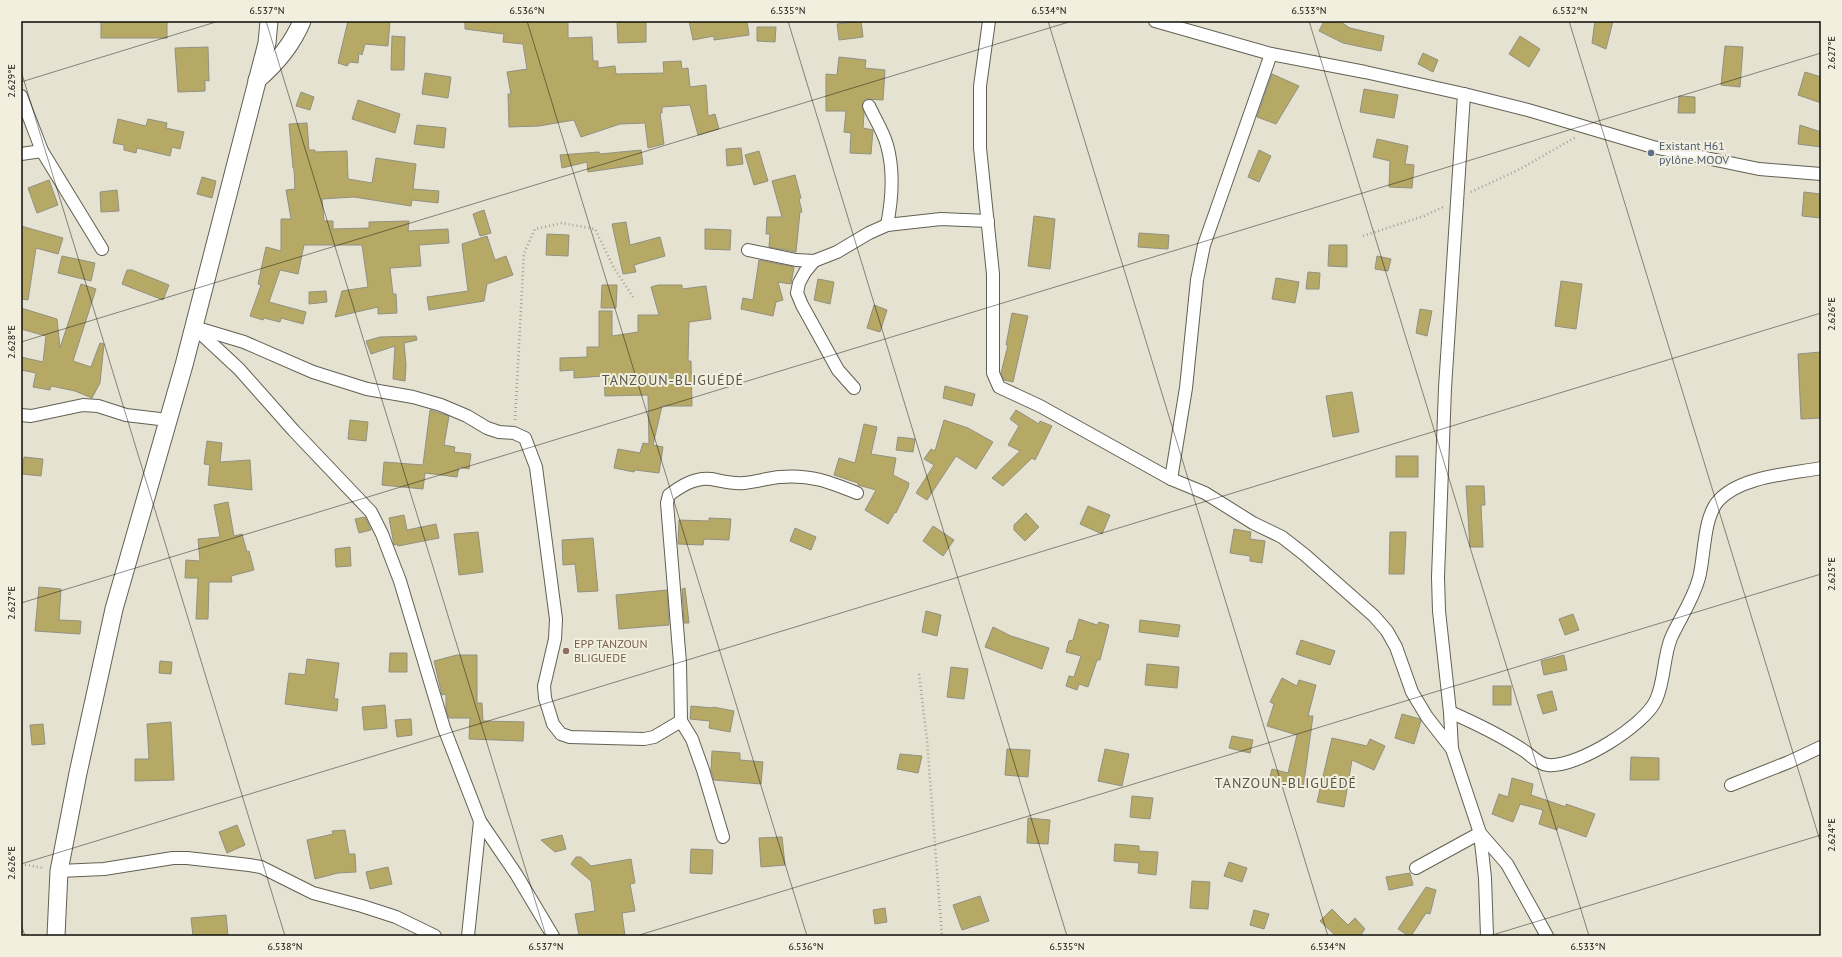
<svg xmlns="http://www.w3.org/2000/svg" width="1842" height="957" font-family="'PT Sans',sans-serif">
<rect width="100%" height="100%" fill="#e5e2d2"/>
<g fill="#b6a965" stroke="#929081">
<rect x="101" y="21" width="66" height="17"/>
<path d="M348 21H390L388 46 365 44 362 55 359 53 358 63 350 62 347 66 338 63Z"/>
<path d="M465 21H568V38L592 37 593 61H598V68L615 66 616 74 664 73 663 62 681 61 682 69 688 68 690 87 706 85 708 116 715 114 719 129 698 135 690 105 662 107V113H660L664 144 648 148 645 123 620 124 581 137 574 120 539 126 509 127 508 94H511L507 72 527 69 523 44 503 42 504 34 465 29Z"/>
<path d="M617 21H646V42L618 43Z"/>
<path d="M689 21H747L749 35 714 40V36L693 40Z"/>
<path d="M861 21 863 37 839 40 837 24Z"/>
<path d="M1324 21H1339L1350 28 1384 36 1381 51 1343 43 1319 31Z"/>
<path d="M1595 21H1613L1606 49 1592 43Z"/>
<path d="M757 27H776L775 42 757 41Z"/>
<path d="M392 36 405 37 404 70H391Z"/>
<path d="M1520 36 1540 49 1529 67 1509 54Z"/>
<path d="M1725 46 1743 47 1740 87 1721 85Z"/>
<path d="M208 47 209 81 205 80V91L178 92 175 48Z"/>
<path d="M1423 53 1438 60 1433 72 1418 64Z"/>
<path d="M839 57 866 60 865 68 885 70 883 100 866 99 862 105 864 113 863 128 873 130 871 154 850 153 851 133 844 132 846 111H826V74L837 75Z"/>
<path d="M1805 72 1821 77V103L1798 95Z"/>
<path d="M425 73 451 77 448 98 422 94Z"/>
<path d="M1272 74 1299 86 1276 124 1257 117Z"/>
<path d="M1364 89 1398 95 1394 118 1360 112Z"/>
<path d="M301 92 314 97 310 110 296 106Z"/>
<path d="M1679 96 1695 97V113H1678Z"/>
<path d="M358 100 400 114 395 133 352 119Z"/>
<path d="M118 119 146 126 148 119 167 123 166 128 184 132 180 149 172 147 170 156 137 148 136 153 124 150V145L113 143Z"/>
<path d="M307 123 309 150H315V152L347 151 348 179 372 183 376 158 416 164 413 189 439 191 438 203 412 200 411 206 354 197 322 199 324 221H333V229L369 228V222L409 221 408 231 448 229 449 243 419 245 421 266 390 268 393 294H396L397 313 378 314V307L335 317 342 291 368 287 362 245H304L298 274 280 270 269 302 306 312 303 324 281 318 280 322 264 318 263 320 250 316 261 285 258 284 266 247 281 251V219H291L286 190 295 189 294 169 293 168 289 124Z"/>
<path d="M417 125 446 128 444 148 414 144Z"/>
<path d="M1800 125 1821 132V147L1798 144Z"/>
<path d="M1377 139 1408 146 1405 164 1414 165 1412 188 1389 187 1390 161 1373 157Z"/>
<path d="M741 148 743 164 727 166 726 149Z"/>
<path d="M641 150 643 164 588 172 587 162 562 168 560 155 599 152 600 154Z"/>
<path d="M1259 150 1271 156 1259 182 1248 177Z"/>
<path d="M759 151 768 181 754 185 745 155Z"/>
<path d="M795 175 801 198 799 199 802 212H800L796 252 769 247 770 234H766L767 217H782L772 181Z"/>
<path d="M202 177 216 181 212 198 197 194Z"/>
<path d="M49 180 58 205 37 213 28 188Z"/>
<path d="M117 190 119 211 101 212 100 192Z"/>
<path d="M1804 192 1821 194V218L1802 216Z"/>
<path d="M484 210 491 233 480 236 473 214Z"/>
<path d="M1034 216 1055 219 1050 269 1028 266Z"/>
<path d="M626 222 630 245 660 237 665 256 634 265 636 272 623 274 612 224Z"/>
<path d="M21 226 63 238 58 254 36 248 28 300 21 299Z"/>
<path d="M705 229 731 230 730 250 705 249Z"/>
<path d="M1139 233 1169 235 1168 249 1138 247Z"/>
<path d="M547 234 569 235 568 256 546 255Z"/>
<path d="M487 236 495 260 506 256 513 275 487 284 484 301 429 310 427 297 468 291 462 244Z"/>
<path d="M1329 245H1347V267L1328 266Z"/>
<path d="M62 256 95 263 91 281 58 273Z"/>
<path d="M1377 256 1391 259 1388 271 1375 269Z"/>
<path d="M759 260 794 267 791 284 778 282 783 300 776 302 773 316 741 309 743 298 753 300Z"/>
<path d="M127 270H132L169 285 163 300 122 284Z"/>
<path d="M1308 272 1320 273 1319 289H1306Z"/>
<path d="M1276 278 1299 282 1295 303 1272 299Z"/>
<path d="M818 279 834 282 830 304 814 300Z"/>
<path d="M1561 281 1582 284 1576 329 1555 326Z"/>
<path d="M81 284 96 289 73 361 91 367 100 343 104 344 100 383 92 398 75 391 51 386 50 390 33 387 36 373 21 370V357L43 362 46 336 21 329V308L57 319 60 348Z"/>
<path d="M602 285H617L616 308H601Z"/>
<path d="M658 285H682V289L706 286 711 319 689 322 688 361H691L692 406H662L653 445 663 447 659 473 635 470 634 472 614 468 618 449 640 453 643 443 649 444 648 395 605 396 604 376 574 378V370L560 371V358L587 357V347H599V311H612V336L638 332V315H659L651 287Z"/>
<path d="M326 291 327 302 309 304V292Z"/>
<path d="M874 305 887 310 880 332 867 328Z"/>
<path d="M1420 309 1432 311 1427 336 1416 333Z"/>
<path d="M1012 313 1028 316 1013 382 1004 380 1001 373 1008 345H1006Z"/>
<path d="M416 336 417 340 404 343 406 365 405 381 393 379 395 346 371 354 366 341 380 337Z"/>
<path d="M1821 352V418L1801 419 1798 354Z"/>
<path d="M945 386 975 394 972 406 943 398Z"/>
<path d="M1352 392 1359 432 1333 437 1326 396Z"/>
<path d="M430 410 449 416 444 445 455 447 454 452 471 454 469 469 459 467 457 477 425 473 423 489 382 485 384 462 423 465Z"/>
<path d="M1016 410 1039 424 1040 421 1052 426 1035 460 1032 458 1003 486 992 478 1020 451 1008 445 1019 426 1010 419Z"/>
<path d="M350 420 368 422 366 441 348 439Z"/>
<path d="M944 420 968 428 993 442 976 469 956 456 927 500 916 493 934 465 924 459 931 449 935 451Z"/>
<path d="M864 424 877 427 871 454 896 458 893 475 909 483 908 488 896 513 895 512 888 524 865 510 876 490 858 485V483L834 475 839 458 855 463Z"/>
<path d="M898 437 915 439 913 452 896 450Z"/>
<path d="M207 441 222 443 220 462 250 460 252 490 208 485 210 465 204 464Z"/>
<rect x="1396" y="456" width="22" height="21"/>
<path d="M24 457 43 459 41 476 22 474Z"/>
<path d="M1466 486H1484L1485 505H1481L1483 547H1470Z"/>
<path d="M228 502 234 536 242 534 247 552 249 551 254 570 231 576 232 582H209L208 619H196L198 578H185L186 560 200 561 198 539 220 537 214 505Z"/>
<path d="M1088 506 1110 515 1102 534 1080 524Z"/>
<path d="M1026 513 1039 527 1025 541 1014 530V525Z"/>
<path d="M404 515 407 530 436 524 439 538 398 546 397 544 394 545 389 518Z"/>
<path d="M365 517 371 530 359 533 355 519Z"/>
<path d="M709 518 731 519 729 540 704 539 703 545 678 544 679 520 709 521Z"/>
<path d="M933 526 954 540 943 556 923 541Z"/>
<path d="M795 528 816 537 811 550 790 541Z"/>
<path d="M1234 529 1251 532 1250 539 1265 541 1262 563 1250 561V556L1230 553Z"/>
<path d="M478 532 483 572 459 575 454 534Z"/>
<path d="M1390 532H1406L1404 574H1389Z"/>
<path d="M593 538 598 591 578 592 575 564 563 565 562 540Z"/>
<path d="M350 547 351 566 336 567 335 549Z"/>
<path d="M39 587 61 589 59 620 81 621 80 634 35 631Z"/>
<path d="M685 588 689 623H684L682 589Z"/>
<path d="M667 590 669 625 619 629 616 595Z"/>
<path d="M926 611 941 615 937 636 922 632Z"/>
<path d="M1573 614 1579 630 1565 635 1559 619Z"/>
<path d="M1079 619 1097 625 1099 622 1109 625 1100 660H1097L1088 687 1079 684 1077 690 1066 686 1069 676 1074 677 1081 656 1066 652 1069 641 1073 640Z"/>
<path d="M1140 620 1180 625 1178 637 1139 632Z"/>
<path d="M993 627 1011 636 1049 648 1042 669 985 647Z"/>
<path d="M1301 640 1335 651 1330 665 1296 654Z"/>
<path d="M390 653H407V672H389Z"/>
<path d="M457 655H477V703H482L483 721 524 722 523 741 469 739 470 718H449L446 710V694L442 695 434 661Z"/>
<path d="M1564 655 1567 670 1544 675 1541 661Z"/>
<path d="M307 659 339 663 334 699H338L337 711 285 704 289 673 305 675Z"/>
<path d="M160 661 172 662 171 674 159 673Z"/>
<path d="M1147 664 1179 667 1177 688 1145 685Z"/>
<path d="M951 667 968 669 964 699 947 697Z"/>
<path d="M1282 678 1297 686 1299 680 1316 685 1308 716H1313L1303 789 1269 780 1272 769 1288 773 1297 735 1267 726 1274 704 1270 702Z"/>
<rect x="1493" y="686" width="18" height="19"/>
<path d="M1552 691 1557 710 1543 714 1537 695Z"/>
<path d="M385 705 387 728 364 730 362 707Z"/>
<path d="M691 706 713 708V707L734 711 730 732 709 728 710 721 690 719Z"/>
<path d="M1402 714 1420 719 1421 721 1414 744 1395 738Z"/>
<path d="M411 719 412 735 397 737 395 720Z"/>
<path d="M171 722 174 780 135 781V759H149L147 724Z"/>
<path d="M43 724 45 744 32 745 30 725Z"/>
<path d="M1232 736 1253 740 1250 753 1229 748Z"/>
<path d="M1332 738 1367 746 1370 739 1385 746 1374 770 1352 760 1344 807 1317 802Z"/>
<path d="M1007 749 1030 750 1028 777 1005 775Z"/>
<path d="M1105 749 1129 754 1122 786 1098 781Z"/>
<path d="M712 751 740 753V760L763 762 761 784 714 780 711 770Z"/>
<path d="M900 754 922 756 918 773 897 769Z"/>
<path d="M1631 757 1659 758V780H1630Z"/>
<path d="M1512 778 1533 784 1531 795 1566 807V804L1595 814 1586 837 1558 827 1557 830 1539 824 1543 810 1520 804 1513 822 1492 814 1499 794 1508 797Z"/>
<path d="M1132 796 1153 798 1150 819 1130 817Z"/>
<path d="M1028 818 1050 820 1048 844 1027 843Z"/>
<path d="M237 825 245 845 227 853 219 832Z"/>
<path d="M345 830 349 854H355L356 872 338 873 315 879 307 840 333 834 332 831Z"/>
<path d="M562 835 566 849 555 852 541 840Z"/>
<path d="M782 837 785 865 761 867 759 838Z"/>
<path d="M1115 844 1139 846V851L1158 852 1156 875 1138 873 1139 863 1114 861Z"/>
<path d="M691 849 713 850 712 874 690 873Z"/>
<path d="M576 857H581L591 866 631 859 635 883 630 884 635 911 622 913 625 936H579L575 914 595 911 591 881 571 864Z"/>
<path d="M1229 862 1247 868 1242 882 1224 876Z"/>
<path d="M388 867 392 884 370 889 366 872Z"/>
<path d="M1410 873 1413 885 1389 890 1386 877Z"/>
<path d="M1192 881 1210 882 1208 909 1190 908Z"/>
<path d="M1426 887 1436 890 1430 914 1426 913 1411 936H1409L1398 929Z"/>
<path d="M980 896 989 921 962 930 953 905Z"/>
<path d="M885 908 887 922 875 924 873 910Z"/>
<path d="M1332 909 1348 925 1355 918 1365 929 1360 936H1336L1320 921Z"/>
<path d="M1254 910 1269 914 1264 929 1250 925Z"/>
<path d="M226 915 228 936H193L191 918Z"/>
</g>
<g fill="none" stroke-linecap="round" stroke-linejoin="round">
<g stroke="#626052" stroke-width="14">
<g id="minor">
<path d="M989 21 980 86V148L993 274V373L999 387 1040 406 1171 479 1205 493 1253 523 1282 537 1305 555 1374 616 1387 631 1396 647 1412 692 1427 717 1452 749"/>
<path d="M1155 21 1271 54 1365 72 1464 94 1528 110 1653 147 1759 169 1821 174"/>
<path d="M1464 94 1445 388 1438 577 1439 611 1450 712 1452 749 1480 833 1485 878 1487 936"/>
<path d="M21 96 42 151 102 249"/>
<path d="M869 106C875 119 883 131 887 145 894 170 892 200 887 225"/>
<path d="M21 154 42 151"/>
<path d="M748 250 796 260 814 261 837 252 869 233 887 225 941 219 988 221"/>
<path d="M814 261 805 272 799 283 797 293 802 305 838 370 854 388"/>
<path d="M194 327 244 342 313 372 367 389 413 397 441 405 467 416 487 428 499 432 514 433 525 438 536 467 556 619 555 639 544 686 545 698 553 724 561 734 570 737 644 739 654 737 681 721"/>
<path d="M196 329 239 369 294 431 371 512 382 534 400 581 444 728 480 821 516 874 553 936"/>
<path d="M21 415 31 416 83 405 98 406 126 415 168 420"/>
<path d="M1171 479 1186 388 1197 280 1204 245 1271 54"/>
<path d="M1450 712C1475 723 1500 735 1523 750 1531 755 1538 764 1548 765 1577 768 1645 725 1656 700 1665 680 1663 658 1671 638 1680 618 1693 600 1699 578 1705 555 1703 517 1719 500 1741 476 1790 474 1821 468"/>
<path d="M1731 785 1789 762 1821 747"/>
<path d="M723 837 703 770 692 739 681 721 680 663 667 503 669 495C681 486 695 477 711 479 722 481 732 484 744 483 756 482 768 478 780 477 810 474 830 482 857 493"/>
<path d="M1416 868 1480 833 1507 864 1547 936"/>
<path d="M59 871 104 869 173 858H187L249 865 261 867 313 893 362 906 396 917 435 936"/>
<path d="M468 936 480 821"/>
</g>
</g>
<g stroke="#626052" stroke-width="19">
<g id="secondary">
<path d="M257 80C277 63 292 45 302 21"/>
<path d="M56 936 59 871 78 773 114 609 184 365 267 43 269 21"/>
</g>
</g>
<g stroke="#a19f92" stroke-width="2.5" stroke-dasharray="1 3" stroke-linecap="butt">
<path d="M1471 192 1520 169 1576 137"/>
<path d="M1363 236 1424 216 1443 207"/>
<path d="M515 420 524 253 535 229 562 223 595 229 614 268 633 297"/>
<path d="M919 674 927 740 942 936"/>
<path d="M21 864 44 868"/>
</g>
<use href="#minor" stroke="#fff" stroke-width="12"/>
<use href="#secondary" stroke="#fff" stroke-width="17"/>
</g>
<path fill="none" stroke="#0d0c07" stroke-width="1" stroke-opacity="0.45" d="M266 21 546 936M527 21 807 936M788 21 1067 936M1048 21 1328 936M1309 21 1589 936M1569 21 1821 844M21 71 285 936M21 82 219 21M21 342 1072 21M21 603 1821 53M21 864 1821 313M21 924 25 936M636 936 1821 574M1489 936 1821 835"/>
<circle fill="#5c6f8a" stroke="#f2efdf" stroke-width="1.5" cx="1651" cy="153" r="4"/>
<circle fill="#8d6e63" stroke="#f2efdf" stroke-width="1.5" cx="566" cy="651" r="4"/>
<g text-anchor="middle" stroke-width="4" stroke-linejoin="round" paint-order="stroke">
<g font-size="12" fill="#4e5e75" stroke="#f2efdf" text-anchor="start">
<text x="1659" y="150">Existant H61<tspan x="1659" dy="14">pylône MOOV</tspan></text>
</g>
<g font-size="12" fill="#785e54" stroke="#f2efdf" text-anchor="start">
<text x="574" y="648">EPP TANZOUN<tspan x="574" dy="14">BLIGUEDE</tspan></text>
</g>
<g font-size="14" letter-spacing="1" fill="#585548" stroke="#f2efdf">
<text x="673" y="385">TANZOUN-BLIGUÉDÉ</text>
<text x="1286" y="788">TANZOUN-BLIGUÉDÉ</text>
</g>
</g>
<rect width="1842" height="957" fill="none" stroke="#f2efdf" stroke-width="44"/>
<rect x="22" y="22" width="1798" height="913" fill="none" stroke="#0d0c07" stroke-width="1.5"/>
<g font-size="10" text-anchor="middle" fill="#0d0c07">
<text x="267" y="14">6.537°N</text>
<text x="527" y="14">6.536°N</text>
<text x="788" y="14">6.535°N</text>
<text x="1049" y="14">6.534°N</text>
<text x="1309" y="14">6.533°N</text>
<text x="1570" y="14">6.532°N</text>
<text transform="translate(1831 53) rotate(-90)" y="4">2.627°E</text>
<text transform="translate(11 81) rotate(-90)" y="4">2.629°E</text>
<text transform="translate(1831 314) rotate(-90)" y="4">2.626°E</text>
<text transform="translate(11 342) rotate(-90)" y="4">2.628°E</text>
<text transform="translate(1831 574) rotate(-90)" y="4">2.625°E</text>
<text transform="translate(11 603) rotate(-90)" y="4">2.627°E</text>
<text transform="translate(1831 835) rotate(-90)" y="4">2.624°E</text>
<text transform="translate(11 863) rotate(-90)" y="4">2.626°E</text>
<text x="285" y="950">6.538°N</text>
<text x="546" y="950">6.537°N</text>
<text x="806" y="950">6.536°N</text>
<text x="1067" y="950">6.535°N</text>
<text x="1328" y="950">6.534°N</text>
<text x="1588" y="950">6.533°N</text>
</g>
</svg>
